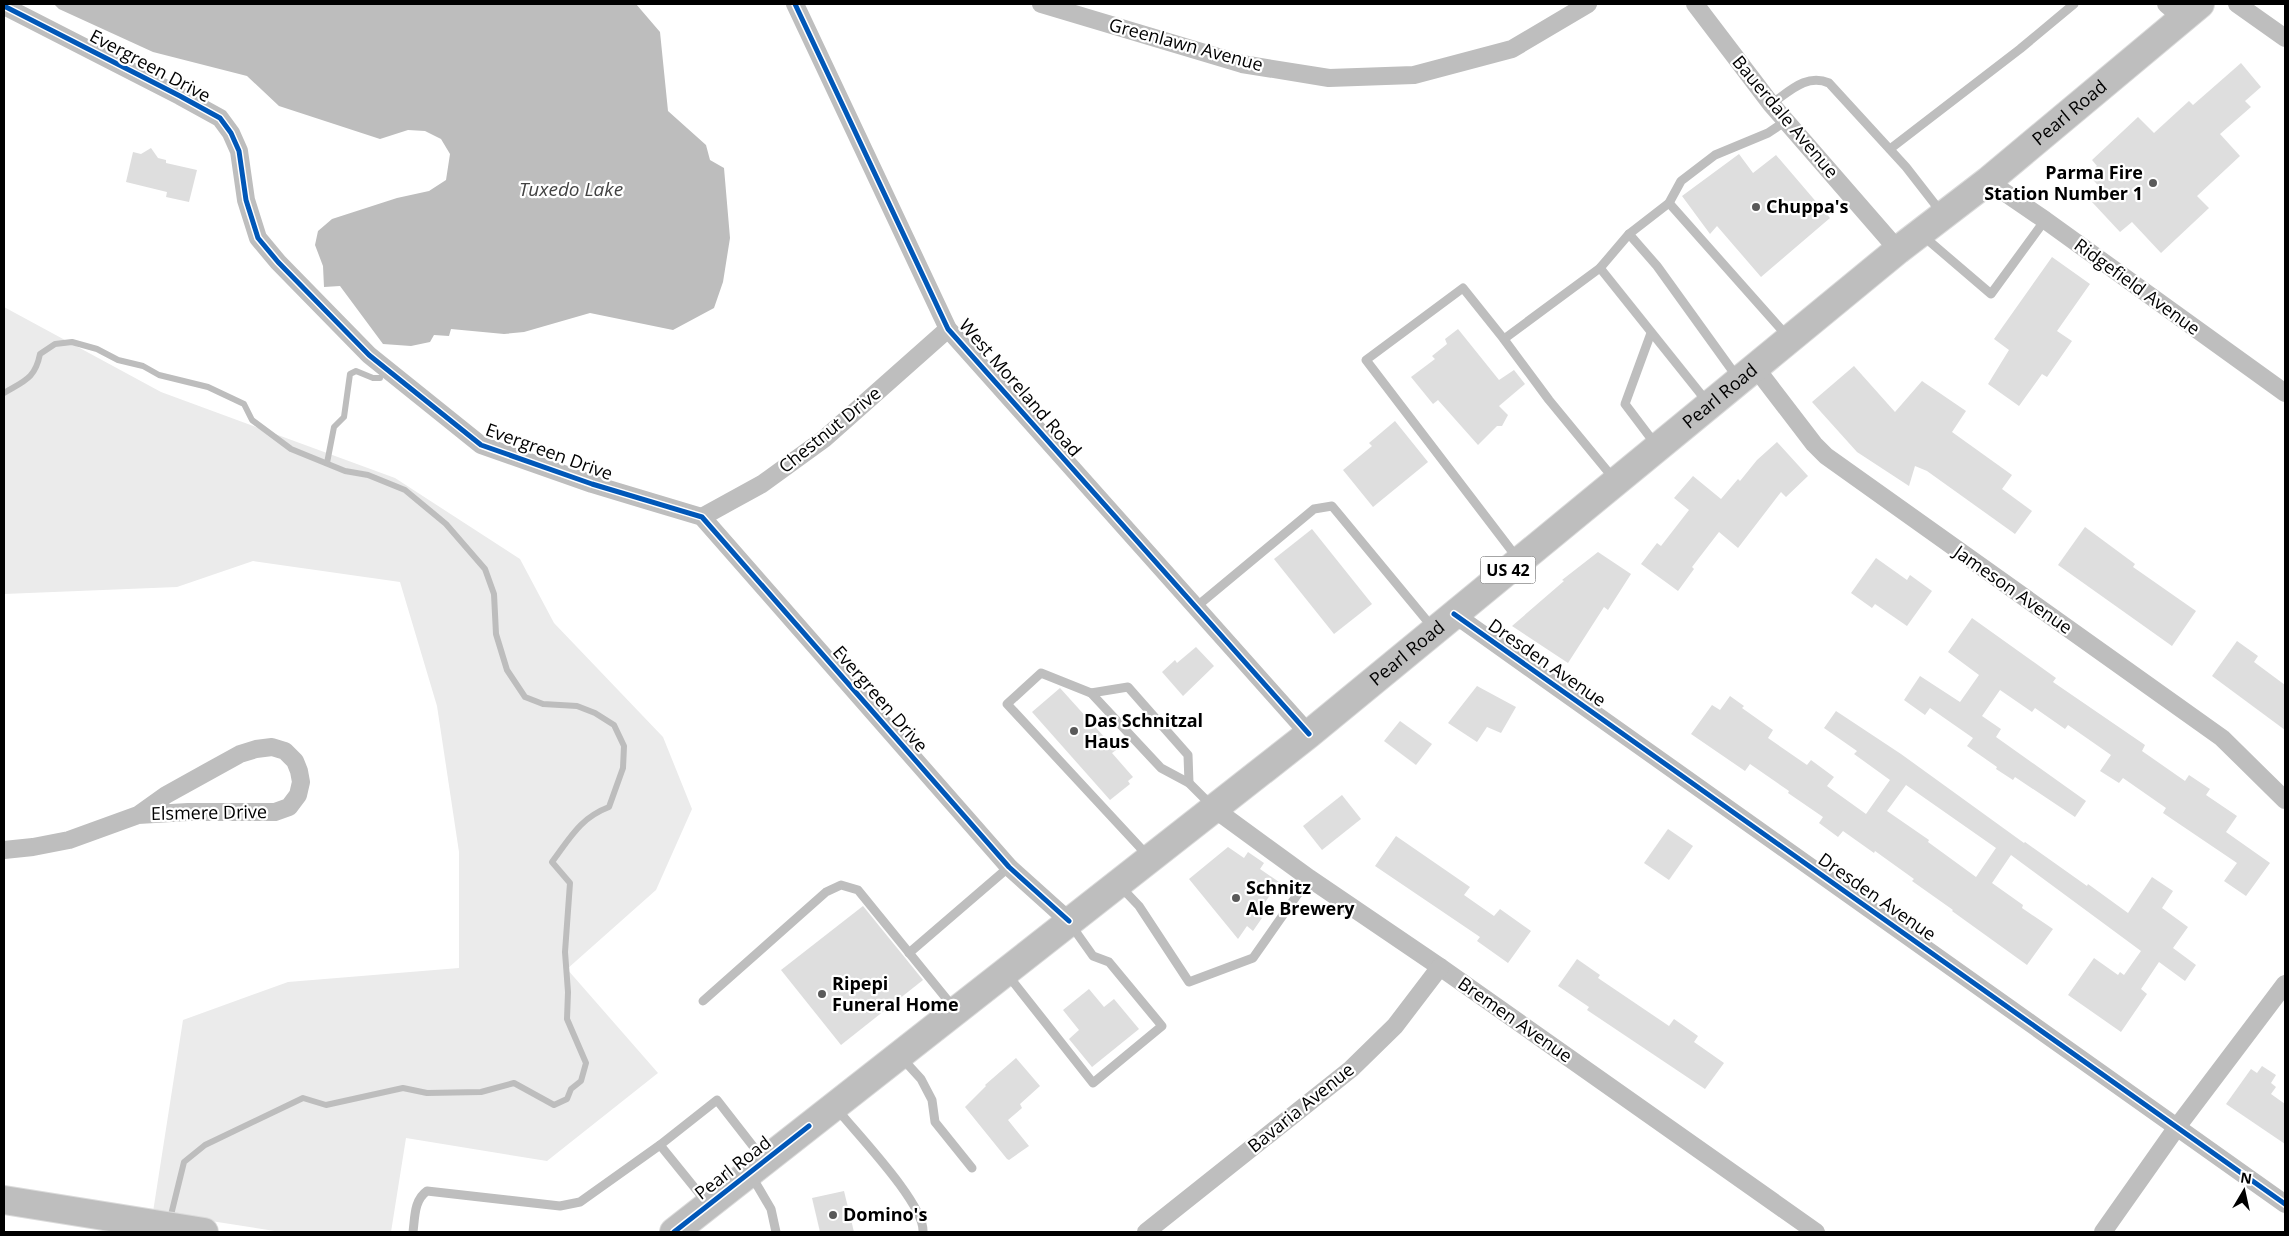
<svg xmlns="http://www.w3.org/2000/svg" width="2289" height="1236" font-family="'Open Sans',sans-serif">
<rect width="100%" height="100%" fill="#fff"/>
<path fill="#ebebeb" d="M4 307 161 392 395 478 520 559 554 623 663 737 692 809 656 890 567 969 658 1073 547 1161 406 1138 391 1232H281L153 1212 183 1020 288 982 459 968V852L437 706 400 582 253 561 177 587 4 594Z"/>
<path fill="#bdbdbd" d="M54 4H636L660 32 668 111 706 145 710 160 724 168 730 238 723 282 714 308 673 330 590 313 524 332 504 334 451 329 449 336 434 335 430 342 411 346 383 344 340 286 324 287 323 266 315 245 318 231 332 219 397 198 429 191 446 180 450 154 441 139 425 131 408 130 380 139 279 106 247 76 153 52 59 9Z"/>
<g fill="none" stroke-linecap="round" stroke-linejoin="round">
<g stroke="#bdbdbd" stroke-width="6">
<path d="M4 393C24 381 35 379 40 354L55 344 72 342 97 349 118 360 143 366 159 375 208 387 244 404 252 420 291 449 345 471 368 475 405 490 446 524 485 569 494 594 496 634 507 670 525 697 543 704 577 706 595 713 614 725 624 746 623 768 609 807C580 818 570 838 552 862L570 883 565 952 568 992 567 1019 586 1063 581 1081 571 1089 567 1099 554 1105 514 1083 481 1092 427 1093 403 1088 326 1105 303 1098 205 1145 184 1162 170 1219"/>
<path d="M327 463 334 427 344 417 350 374 356 371 373 378H380"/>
</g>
</g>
<g fill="#dedede" fill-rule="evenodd">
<path d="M2241 63 2261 87 2245 101 2251 107 2220 134 2240 156 2197 196 2209 208 2161 253 2132 222 2120 232 2092 202 2103 191 2088 174 2097 166 2092 160 2138 117 2154 133 2189 101 2193 105Z"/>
<path d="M151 148 158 158 166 160V163L197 170 189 202 166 197 167 192 126 182 133 152 141 154Z"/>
<path d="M1739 154 1753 173 1776 155 1830 218 1761 277 1717 226 1710 234 1682 196Z"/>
<path d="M2052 257 2090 284 2057 331 2072 341 2047 377 2042 374 2019 406 1988 384 2009 350 1994 339Z"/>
<path d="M1458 329 1499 380 1514 370 1525 384 1499 406 1508 415 1502 426H1497L1478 445 1438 400 1433 404 1411 377 1435 359 1432 356 1447 344 1445 339Z"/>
<path d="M1854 366 1895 412 1922 381 1966 411 1952 432 2012 475 2002 489 2032 511 2015 534 1927 471 1915 466 1909 486 1857 452 1812 402Z"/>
<path d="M1395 421 1428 462 1373 507 1343 470 1372 446 1369 443Z"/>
<path d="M1777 442 1808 476 1786 497 1781 492 1738 548 1719 532 1692 567 1694 569 1678 591 1641 564 1657 543 1661 546 1689 510 1674 498 1693 476 1721 499 1738 479 1740 481 1757 460Z"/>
<path d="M2085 527 2135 564 2133 567 2196 611 2172 646 2058 565Z"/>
<path d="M1312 529 1372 604 1334 634 1274 559Z"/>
<path d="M1598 552 1631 574 1608 610 1604 607 1568 663 1512 626 1564 581 1562 580Z"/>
<path d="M1876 558 1907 580 1910 575 1932 591 1907 626 1875 604 1872 608 1851 593Z"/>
<path d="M1972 618 2056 678 2053 682 2145 745 2142 751 2185 781 2189 775 2210 789 2206 795 2237 816 2226 832 2270 863 2246 896 2224 881 2237 863 2163 813 2166 808 2123 778 2119 783 2100 771 2111 755 2068 725 2065 729 2035 708 2032 712 2000 690 1982 716 2001 729 1996 737 2086 801 2075 817 2015 777 2013 780 1996 769 1997 767 1967 746 1973 738 1930 708 1925 715 1904 700 1920 676 1960 702 1979 675 1948 652Z"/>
<path d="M2237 641 2258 656 2254 662 2285 685V730L2212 676Z"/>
<path d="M1196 647 1214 666 1183 696 1162 672 1175 660 1177 663Z"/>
<path d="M1477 686 1516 707 1501 733 1487 727 1477 742 1448 723Z"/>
<path d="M1060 688 1116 750 1112 753 1133 777 1128 781 1130 784 1110 800 1032 712Z"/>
<path d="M1730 696 1744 706 1742 708 1773 730 1768 738 1807 765 1811 760 1834 777 1827 786 1866 814 1890 780 1854 754 1857 751 1824 728 1836 711 1901 754 2024 843 2025 842 2087 886 2088 884 2128 913 2152 877 2173 891 2162 908 2188 927 2173 948 2196 965 2185 981 2159 962 2141 989 2147 994 2121 1032 2068 995 2094 958 2118 975 2120 972 2124 975 2141 951 2011 855 1992 883 2023 905 2022 908 2053 929 2027 965 1952 911 1953 910 1912 881 1914 879 1875 851 1874 853 1843 831 1838 837 1819 823 1823 817 1788 793 1789 791 1750 764 1745 771 1691 734 1712 705 1720 710ZM1906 785 1996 848 1976 877 1928 842 1929 840 1887 811Z"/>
<path d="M1400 721 1432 744 1416 765 1384 741Z"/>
<path d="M1342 795 1361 819 1322 850 1303 826Z"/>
<path d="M1668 829 1693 846 1669 880 1644 863Z"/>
<path d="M1396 836 1470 887 1464 895 1494 916 1500 909 1531 931 1508 963 1477 941 1480 937 1375 866Z"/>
<path d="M1228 847 1244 858 1248 852 1264 863 1260 869 1279 882 1257 914 1262 918 1253 931 1247 926 1238 939 1189 879Z"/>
<path d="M863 906 923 980 841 1045 781 970Z"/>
<path d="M1577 959 1600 975 1598 978 1669 1026 1674 1019 1698 1036 1694 1042 1724 1063 1705 1089 1587 1010 1589 1007 1558 986Z"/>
<path d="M1089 989 1104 1007 1114 999 1139 1029 1092 1067 1069 1039 1079 1030 1063 1010Z"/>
<path d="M1016 1058 1040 1086 1020 1104 1022 1108 1008 1120 1029 1146 1009 1160 1007 1159 965 1107 986 1086 985 1085Z"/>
<path d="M2262 1066 2276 1075 2271 1083 2276 1087 2271 1094 2285 1104V1144L2226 1104 2251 1069 2257 1073Z"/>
<path d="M844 1191 854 1232H820L812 1198Z"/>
</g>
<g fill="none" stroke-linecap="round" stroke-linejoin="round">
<g stroke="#dbdbdb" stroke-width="30">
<g id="primary">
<path d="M4 1200 204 1232"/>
<path id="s1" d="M674 1232 1309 734 1898 250 1988 181 2200 4"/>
</g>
</g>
<g stroke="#bebebe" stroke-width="9">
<path d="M1771 104C1789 92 1806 73 1829 83L1906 167 1941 212"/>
<path d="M1890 149 2020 49 2074 4"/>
<path d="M1669 203 1788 337"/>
<path d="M1629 234 1657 266 1737 377"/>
<path d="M1922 235 1991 294 2045 220"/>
<path d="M1600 268 1708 403"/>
<path d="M1651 333 1625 404 1656 445"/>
<path d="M1504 339 1600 268 1629 234 1669 203 1681 181 1715 155 1768 133 1786 121"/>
<path d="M1518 559 1366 360 1463 288 1503 338 1549 400 1614 479"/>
<path d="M1196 607 1314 509 1332 506 1433 628"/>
<path d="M1091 693 1128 687 1188 755 1189 783"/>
<path d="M1148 856 1007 704 1041 673 1091 693 1161 768 1189 783 1212 806"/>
<path d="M1120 886 1139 906 1189 982 1253 958 1309 878"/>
<path d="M909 953 1009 867"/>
<path d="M1007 974 1093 1083 1162 1026 1109 962 1093 956 1071 925"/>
<path d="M703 1001 826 892 841 885 858 890 954 1008"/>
<path d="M901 1057 921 1079 932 1100 935 1122 972 1168"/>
<path d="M837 1109C856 1133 925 1204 923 1232"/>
<path d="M660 1145 707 1203"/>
<path d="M751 1175 771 1209 776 1232"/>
<path d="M413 1232C415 1217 414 1200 427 1191L560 1206 580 1202 660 1145 717 1100 763 1159"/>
</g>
<g stroke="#bebebe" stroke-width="18">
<path d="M795 4 948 329 1309 734"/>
<path d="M1041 4 1242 64 1329 78 1414 75 1512 49 1588 4"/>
<path d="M1695 4 1771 104 1898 250"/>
<path d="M2166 4 2182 18"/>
<path d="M2237 4 2285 38"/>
<path d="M4 6 180 96 220 118 231 133 239 151 246 200 258 238 278 262 369 355 481 445 592 484 702 517 1009 867 1069 921"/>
<path d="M1988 181 2045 220 2285 393"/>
<path d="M1755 367 1814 444 1826 456 2222 738 2285 800"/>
<path d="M702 517 762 484 824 439 948 329"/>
<path d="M1454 614 2285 1204"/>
<path d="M1213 808 1309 878 1440 967 1816 1232"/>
<path d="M4 850 33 847 69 840 138 815 166 795 240 754 256 749 272 747 285 751 295 761 299 771 301 782 298 795 289 807 275 812H188L138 815"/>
<path d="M1146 1232 1351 1069 1395 1026 1440 967"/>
<path d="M2103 1232 2177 1127 2285 984"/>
</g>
<use href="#primary" stroke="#bebebe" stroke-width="28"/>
<g stroke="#fff" stroke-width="8">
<g id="cycleway">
<path d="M795 4 948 329 1309 734"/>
<path d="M4 6 180 96 220 118 231 133 239 151 246 200 258 238 278 262 369 355 481 445 592 484 702 517 1009 867 1069 921"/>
<path d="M1454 614 2285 1204"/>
<path d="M674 1232 809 1126"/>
</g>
</g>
<use href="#cycleway" stroke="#0057b8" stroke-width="5"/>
</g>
<g fill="#595959" stroke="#fff" stroke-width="2">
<circle cx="2153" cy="183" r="5"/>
<circle cx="1756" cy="207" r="5"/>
<circle cx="1074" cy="731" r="5"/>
<circle cx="1236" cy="898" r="5"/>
<circle cx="822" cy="994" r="5"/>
<circle cx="833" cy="1215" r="5"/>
</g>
<g text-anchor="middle" stroke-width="4.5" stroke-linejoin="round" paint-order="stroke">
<rect fill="#fff" stroke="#4c4c4c" stroke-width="1" x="1480.5" y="556.5" width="55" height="27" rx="4"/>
<g font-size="16" font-weight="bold" fill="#000">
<text x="1508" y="576">US 42</text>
</g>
<g font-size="18" fill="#000" stroke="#fff">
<text transform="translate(1186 45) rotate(15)" y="6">Greenlawn Avenue</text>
<text transform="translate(150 66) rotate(28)" y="6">Evergreen Drive</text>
<text dy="6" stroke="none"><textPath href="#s1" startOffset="1789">Pearl Road</textPath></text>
<text transform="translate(1785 117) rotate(50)" y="6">Bauerdale Avenue</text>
<text transform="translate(2137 287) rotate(36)" y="6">Ridgefield Avenue</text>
<text transform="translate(1020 388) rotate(49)" y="6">West Moreland Road</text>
<text dy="6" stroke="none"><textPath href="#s1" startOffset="1339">Pearl Road</textPath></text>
<text transform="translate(830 430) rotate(-39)" y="6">Chestnut Drive</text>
<text transform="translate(549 452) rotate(20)" y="6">Evergreen Drive</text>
<text transform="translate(2013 590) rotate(35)" y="6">Jameson Avenue</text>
<text dy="6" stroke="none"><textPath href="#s1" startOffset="934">Pearl Road</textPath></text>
<text transform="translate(1547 663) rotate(35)" y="6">Dresden Avenue</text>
<text transform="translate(880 699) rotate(49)" y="6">Evergreen Drive</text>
<text transform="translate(209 813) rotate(-1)" y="6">Elsmere Drive</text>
<text transform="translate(1877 897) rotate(35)" y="6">Dresden Avenue</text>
<text transform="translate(1515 1020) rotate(35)" y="6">Bremen Avenue</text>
<text transform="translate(1301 1108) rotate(-39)" y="6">Bavaria Avenue</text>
<text transform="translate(733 1168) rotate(-38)" y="6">Pearl Road</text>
</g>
<g font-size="18" font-weight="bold" fill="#000" stroke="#fff" text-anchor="start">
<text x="2143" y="179" text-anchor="end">Parma Fire<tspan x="2143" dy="21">Station Number 1</tspan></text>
<text x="1766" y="213">Chuppa's</text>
<text x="1084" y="727">Das Schnitzal<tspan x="1084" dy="21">Haus</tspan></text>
<text x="1246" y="894">Schnitz<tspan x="1246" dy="21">Ale Brewery</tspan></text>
<text x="832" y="990">Ripepi<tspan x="832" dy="21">Funeral Home</tspan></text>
<text x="843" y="1221">Domino's</text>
</g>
<g font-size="19" font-style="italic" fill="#424242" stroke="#fff">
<text x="571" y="196">Tuxedo Lake</text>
</g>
</g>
<rect width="2289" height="1236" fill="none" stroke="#000000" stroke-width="10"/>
<g transform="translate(2244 1191) rotate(9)" stroke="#ffffff" stroke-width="4" paint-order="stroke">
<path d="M0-4L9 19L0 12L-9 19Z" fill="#000000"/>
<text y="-8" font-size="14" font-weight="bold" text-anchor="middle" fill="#000000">N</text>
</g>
</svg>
